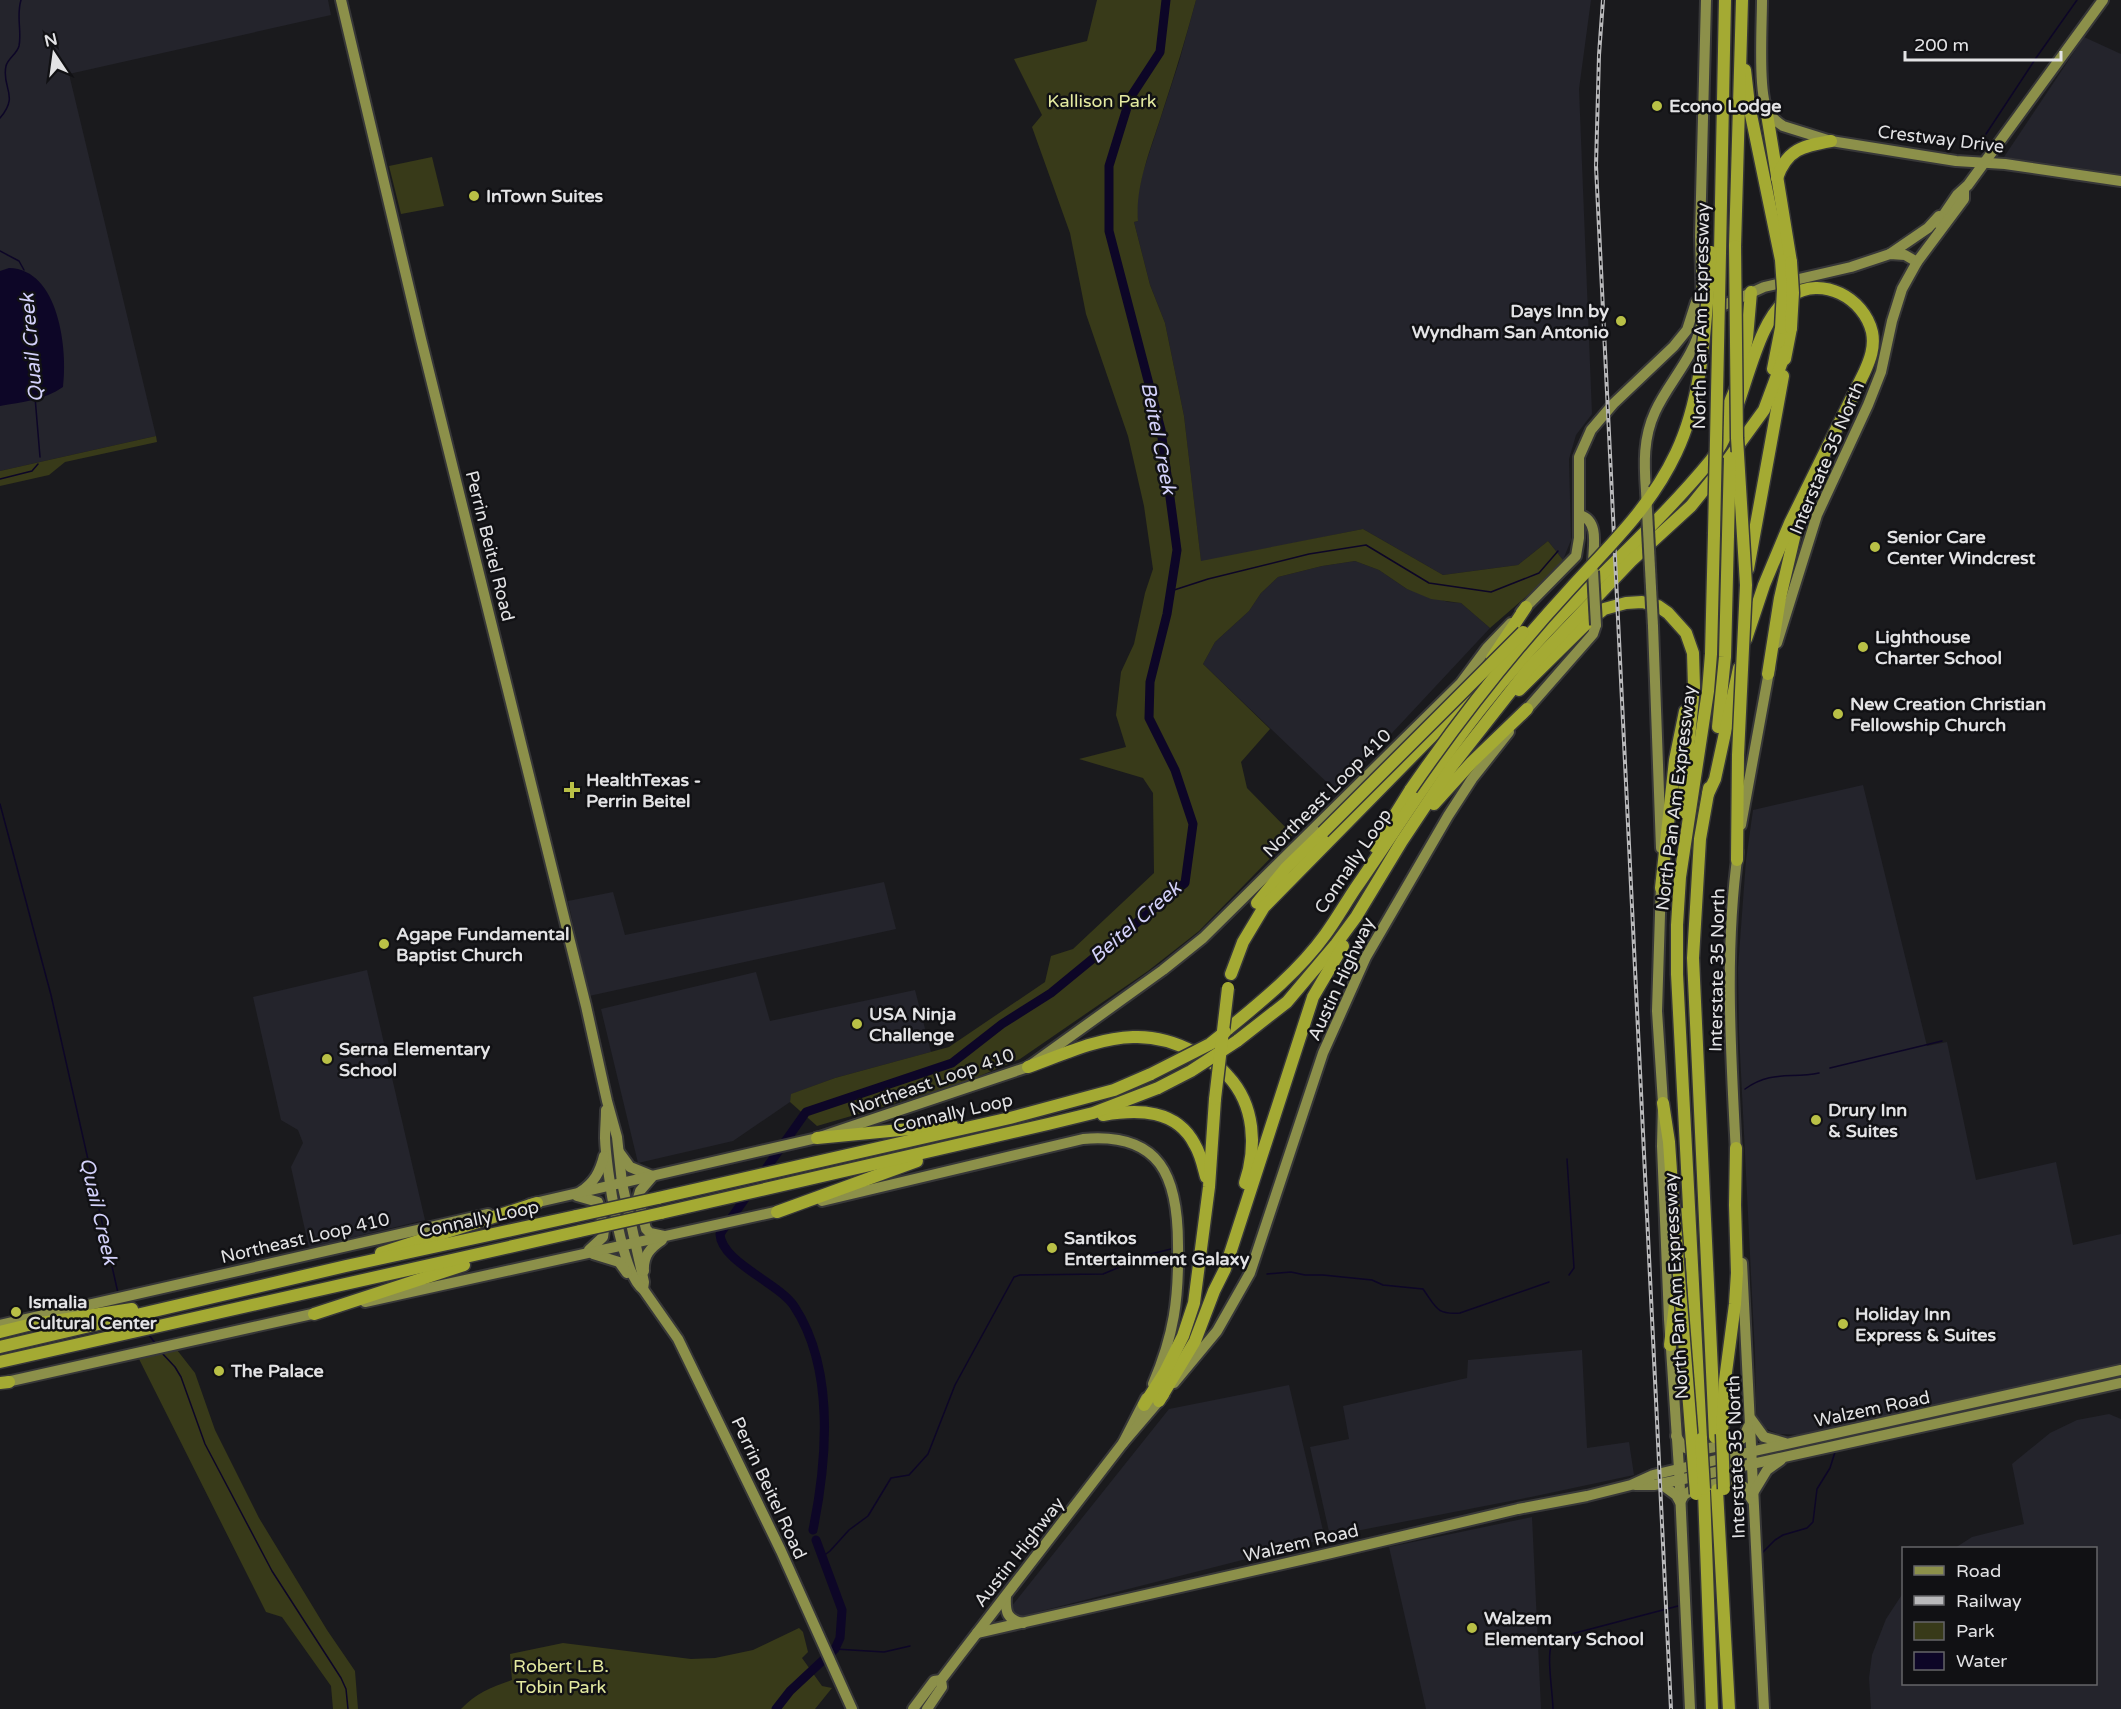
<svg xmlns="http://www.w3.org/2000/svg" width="2121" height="1709" font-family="'Varela Round',sans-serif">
<rect width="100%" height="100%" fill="#1a1a1d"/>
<g fill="#24242c">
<path d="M0 0H328L331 15 69 74 156 436 0 471Z"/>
<path d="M1196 0H1591L1579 89 1592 414 1576 435 1569 459 1571 540 1563 560 1548 541 1518 565 1443 575 1363 529 1201 562 1184 416 1165 323 1150 285 1134 222 1138 221 1136 206 1142 175 1179 62Z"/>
<path d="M2084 37 2121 54V174L2004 157Z"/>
<path d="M1355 561 1379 570 1407 589 1448 602 1461 603 1490 628 1337 792 1203 664 1215 642 1249 611 1261 593 1278 577 1322 566Z"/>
<path d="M1863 785 1927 1046 1947 1042 1976 1180 2056 1162 2073 1245 2121 1234V1364L1802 1435 1779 1434 1762 1427 1757 1416 1756 1403 1755 1355 1739 1033 1738 968 1746 860 1753 810Z"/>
<path d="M884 882 896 929 589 996 568 901 613 892 625 935Z"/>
<path d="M367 970 425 1220 309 1248 291 1167 303 1143 298 1130 281 1120 253 997Z"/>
<path d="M756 972 770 1021 915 990 931 1052 835 1078 792 1094 790 1102 733 1141 638 1163 601 1009Z"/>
<path d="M1582 1350 1587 1448 1629 1442 1634 1475 1531 1497 1330 1536 1310 1447 1349 1439 1343 1406 1467 1378 1468 1360Z"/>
<path d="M1289 1385 1325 1539 1018 1617 1011 1607 1169 1409Z"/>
<path d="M2109 1414 2121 1419V1709H1871L1869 1678 1872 1655 1886 1619 1903 1593 1904 1684H2096V1548H1955L1972 1537 2024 1524 2012 1464 2050 1433 2077 1420Z"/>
<path d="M1532 1517 1541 1709H1426L1389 1547Z"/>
</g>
<g fill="#383a19">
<path d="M1097 0H1196C1186 37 1175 74 1163 110 1152 146 1135 184 1138 221L1134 222 1150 285 1165 323 1184 416 1201 561 1363 529 1443 575 1518 565 1548 541 1563 560 1535 589 1490 628 1461 603 1431 599 1407 589 1379 570 1355 561 1322 566 1278 577 1261 593 1249 611 1215 642 1203 664 1270 729 1241 762 1247 788 1293 835 1199 931 1148 971 1020 1059 961 1084 817 1126 790 1102 791 1094 835 1078 949 1047 1045 982 1051 956 1073 949 1154 873 1153 793 1143 778 1079 759 1126 747 1116 715 1121 672 1134 644 1145 593 1153 569 1144 506 1128 436 1086 314 1070 233 1032 127 1042 115 1014 59 1087 41Z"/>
<path d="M432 157 444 206 401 214 389 166Z"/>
<path d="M156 436 157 442 65 462 49 475 0 486V471Z"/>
<path d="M177 1350 195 1373 215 1430 259 1518 327 1630 355 1671 358 1709H333L331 1686 282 1617 266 1612 139 1359Z"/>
<path d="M799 1628 803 1632 808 1652 802 1658 822 1686 832 1688 815 1709H461C476 1693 492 1687 512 1680L510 1654 563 1643 691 1659 715 1658 753 1650Z"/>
</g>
<path fill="#0d0627" d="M9 268C59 269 68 350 63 387 44 400 22 402 0 406V271Z"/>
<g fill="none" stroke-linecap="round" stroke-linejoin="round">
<g stroke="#0d0627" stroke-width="1.5">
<path d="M0 118C20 95 1 88 6 66 8 58 17 54 19 46 22 31 16 16 21 0"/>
<path d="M1986 134 2036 58 2077 0"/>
<path d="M0 251 19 261 24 270"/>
<path d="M35 397 40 457"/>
<path d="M0 479 32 471 38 464"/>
<path d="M1171 591 1208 579 1309 554 1366 545 1429 583 1491 592 1539 573 1558 551"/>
<path d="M0 804 51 995 118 1293"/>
<path d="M1830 1068 1942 1041"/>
<path d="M1745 1089C1772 1070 1790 1079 1819 1073"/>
<path d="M1567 1159 1574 1268 1569 1275"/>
<path d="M1267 1274 1291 1272 1305 1275H1323L1372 1280 1383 1285 1423 1289C1436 1307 1436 1315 1460 1313L1549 1282"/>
<path d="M149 1335 155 1343"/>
<path d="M161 1352 175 1367 181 1377 205 1444 272 1571 341 1678 346 1689 348 1709"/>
<path d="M1762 1553 1775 1540 1783 1535 1807 1528 1813 1522 1817 1489 1830 1468 1835 1452"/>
<path d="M822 1557 830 1551 849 1530 868 1516 891 1478 909 1475 928 1454 955 1385 1014 1277 1020 1275 1103 1274 1151 1254 1171 1249"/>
<path d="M835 1649 884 1652 910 1646"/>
<path d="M1553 1709C1553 1695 1546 1654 1552 1644 1554 1641 1557 1640 1560 1637L1678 1606"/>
</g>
<g stroke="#0d0627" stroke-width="9">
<path d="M813 1530C827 1461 835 1368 794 1306 779 1283 721 1262 720 1234L806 1112 952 1063 1002 1024 1051 993 1185 883 1193 824 1175 770 1149 718 1150 682 1167 614 1177 550 1161 430 1109 231V166L1130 98 1160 52 1166 0"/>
<path d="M776 1709 790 1691 835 1649 840 1638 842 1610 816 1540"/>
</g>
<g stroke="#373738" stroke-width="14">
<g id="major">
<path d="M341 0 421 339 586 1006 607 1101 617 1137 622 1183 644 1282 643 1289"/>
<path d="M1762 0C1762 23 1758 91 1767 109 1770 116 1777 122 1783 126L1831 141 1956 161 2005 164 2121 181"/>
<path d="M1938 223 1957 195 1968 185 2103 0"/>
<path d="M1890 254 1928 228 1939 216"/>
<path d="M1702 309 1700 236 1706 0"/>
<path d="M1713 310 1764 287 1851 267 1890 254 1905 255 1917 262"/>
<path d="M1646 491C1644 464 1643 438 1655 412 1668 383 1694 358 1701 325"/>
<path d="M1580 515C1600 521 1593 548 1593 564"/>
<path d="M1521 612 1576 556 1579 538V457L1591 430 1614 403 1674 346 1687 330 1696 302"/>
<path d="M1653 626 1661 848"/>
<path d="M1777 643 1817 515 1868 405 1881 372 1892 321 1902 289 1917 262 1964 199V190"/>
<path d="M1522 715 1593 634 1596 625"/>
<path d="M1741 825 1770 666"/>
<path d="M1661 882 1657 1011 1663 1103 1662 1146 1669 1319 1679 1469 1690 1709"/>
<path d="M606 1110C606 1119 605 1129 605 1138 606 1166 621 1274 643 1289L678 1339 781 1551 852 1709"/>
<path d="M619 1152 630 1167 652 1176"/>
<path d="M1736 1154C1731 1055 1724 951 1738 852"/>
<path d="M652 1177 640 1191 638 1198 646 1229 650 1233 664 1236"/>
<path d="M580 1192C594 1183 600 1172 604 1156"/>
<path d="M577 1196 598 1202 604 1230 603 1237 589 1250"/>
<path d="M822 1201 1083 1139C1161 1132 1178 1177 1178 1245 1179 1299 1174 1335 1153 1384"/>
<path d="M530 1204 817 1138 1028 1067 1163 970 1203 938 1461 683 1487 648 1511 623"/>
<path d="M593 1254 619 1262 627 1273"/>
<path d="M1742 1263 1764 1709"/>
<path d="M644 1271C643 1256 650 1248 662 1240"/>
<path d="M365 1302 784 1210"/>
<path d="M0 1325 488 1214"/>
<path d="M2 1383 321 1312"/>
<path d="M1174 1383 1217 1331 1250 1273 1323 1053 1366 957 1448 816 1472 779 1509 732"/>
<path d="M1751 1419 1764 1437 1785 1443"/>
<path d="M1676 1436 1683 1447 1694 1451 1735 1443 1743 1438 1748 1427"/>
<path d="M1123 1443 1146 1398"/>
<path d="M1661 1484 1676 1495 1680 1502 1684 1495 1695 1488 1729 1481 1744 1487 1752 1500"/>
<path d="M1635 1485H1654L1679 1480 2121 1383"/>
<path d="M1753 1493 1767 1470 1781 1460"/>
<path d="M1006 1596C1005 1612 1007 1620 1023 1623"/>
<path d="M977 1633 1331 1553 1518 1509 1587 1496 1631 1485 1653 1475 1750 1452 2121 1370"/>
<path d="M913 1709 934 1681 941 1680"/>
<path d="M927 1709 942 1687 941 1680 960 1655 1123 1443 1164 1395"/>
</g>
</g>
<g stroke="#373738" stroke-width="15">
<g id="highway">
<path d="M1745 70 1749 105 1781 260"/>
<path d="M1766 108 1791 262"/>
<path d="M1777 178C1787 149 1803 146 1831 141"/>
<path d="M1735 246 1742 0"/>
<path d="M1720 253 1725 0"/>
<path d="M1785 359 1791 328"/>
<path d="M1773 369 1781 328"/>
<path d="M1717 432 1738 383 1747 338 1751 292"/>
<path d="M1748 569 1783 376"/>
<path d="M1492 658 1526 607"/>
<path d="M1768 674 1780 598 1797 525"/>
<path d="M1519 690 1589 621 1604 609 1626 603 1642 602 1658 606 1668 613 1686 633 1693 653 1694 687 1682 812"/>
<path d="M1718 727 1725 657 1728 535"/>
<path d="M1709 788 1700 839 1693 958 1715 1437"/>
<path d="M1708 794 1715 779 1739 668"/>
<path d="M1434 804 1472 762 1527 709"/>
<path d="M1375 847 1411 789"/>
<path d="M1737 860 1738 755"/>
<path d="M1661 888 1675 760 1685 711"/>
<path d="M1257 903 1286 868 1323 832"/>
<path d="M1231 974 1243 942 1264 907 1489 678"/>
<path d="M1228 1029C1262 1001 1299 971 1325 935 1336 920 1345 904 1355 889 1396 830 1434 768 1479 711 1510 671 1544 633 1580 597 1624 552 1671 509 1711 460 1745 418 1750 323 1791 296 1822 275 1864 298 1872 332 1875 347 1870 360 1864 373L1790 523 1764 585 1746 639"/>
<path d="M1237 1041 1287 1002 1336 944 1356 917 1402 841 1452 766 1529 668 1631 561 1691 506 1724 465 1764 410 1786 351"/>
<path d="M1028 1067C1062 1055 1097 1038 1133 1037 1155 1036 1175 1042 1194 1052 1206 1059 1219 1065 1228 1076 1255 1105 1257 1147 1245 1183"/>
<path d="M1663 1103 1669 1142 1672 1186"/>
<path d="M1103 1115C1138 1109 1177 1109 1195 1145 1201 1155 1203 1166 1206 1177"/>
<path d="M817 1138 952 1125"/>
<path d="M658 1198 1010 1118 1114 1090 1151 1074"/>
<path d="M777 1212 917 1161"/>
<path d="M661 1213 1048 1124 1093 1113 1158 1088"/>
<path d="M381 1253 537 1203"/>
<path d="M1681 1254 1683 1214"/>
<path d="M314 1314 464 1265"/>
<path d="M0 1332 28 1325 132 1309"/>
<path d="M1670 1345 1677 1289"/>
<path d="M0 1347 346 1266 576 1216"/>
<path d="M0 1362 580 1231"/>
<path d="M0 1383 9 1382"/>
<path d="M1159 1401 1195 1341 1214 1291 1225 1269 1313 997 1343 946"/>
<path d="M1144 1405 1165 1372 1183 1336 1194 1303 1209 1187 1215 1099"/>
<path d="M1722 1434 1725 1380 1735 1304 1737 1273 1735 1205 1736 1148"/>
<path d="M1701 1439 1677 974V925L1680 877 1708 691 1711 654 1714 534"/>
<path d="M1717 1490 1729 1709"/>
<path d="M1704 1492 1712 1709"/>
</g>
</g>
<use href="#major" stroke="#8c904a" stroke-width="10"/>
<use href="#highway" stroke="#a4aa33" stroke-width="12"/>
<g stroke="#b9b9bb" stroke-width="4">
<path id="rail" d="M1603 0 1599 55 1596 166 1671 1709"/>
</g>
<use href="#rail" stroke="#111114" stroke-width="1.5" stroke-dasharray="4.5" stroke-linecap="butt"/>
<g stroke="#373738" stroke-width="14" stroke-linecap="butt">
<g id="major-bridge">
<path d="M1646 491 1653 626"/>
<path d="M1593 571 1596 625"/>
</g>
</g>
<g stroke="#373738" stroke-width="15" stroke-linecap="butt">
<g id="highway-bridge">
<path d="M1735 246 1737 438 1746 585 1738 755"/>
<path d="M1781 260 1783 289 1781 328"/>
<path d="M1791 262 1793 293 1791 328"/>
<path d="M1714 534 1720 253"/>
<path d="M1728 535 1730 458"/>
<path d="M1411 789C1460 718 1512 652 1570 589 1610 545 1650 508 1676 453 1705 392 1705 319 1711 252"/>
<path d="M1323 832 1523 632"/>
<path d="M1151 1074 1210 1044 1225 1032"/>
<path d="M1158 1088 1191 1071 1237 1041"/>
<path d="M1215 1099 1228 988"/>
<path d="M1672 1186 1696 1494"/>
<path d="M576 1216 658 1198"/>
<path d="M580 1231 661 1213"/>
<path d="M1722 1434 1724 1489"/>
<path d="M1701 1439 1704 1489"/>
</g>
</g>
<use href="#major-bridge" stroke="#8c904a" stroke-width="10"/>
<use href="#highway-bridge" stroke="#a4aa33" stroke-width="12"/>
</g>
<g fill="#b9c046" stroke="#111114" stroke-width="2">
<circle cx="1657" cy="106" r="6"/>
<circle cx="474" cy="196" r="6"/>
<circle cx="1621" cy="321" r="6"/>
<circle cx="1875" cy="547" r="6"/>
<circle cx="1863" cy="647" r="6"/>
<circle cx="1838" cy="714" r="6"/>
<path d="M569 781h6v6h6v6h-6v6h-6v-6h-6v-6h6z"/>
<circle cx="384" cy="944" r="6"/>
<circle cx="857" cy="1024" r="6"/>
<circle cx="327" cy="1059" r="6"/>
<circle cx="1816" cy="1120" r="6"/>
<circle cx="1052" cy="1248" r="6"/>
<circle cx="16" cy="1312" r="6"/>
<circle cx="1843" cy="1324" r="6"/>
<circle cx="219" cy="1371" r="6"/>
<circle cx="1472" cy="1628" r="6"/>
</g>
<g text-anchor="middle" stroke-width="5" stroke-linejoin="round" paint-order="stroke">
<g font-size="18" fill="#e4eaa0" stroke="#111114">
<text x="1102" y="107">Kallison Park</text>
<text x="561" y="1672">Robert L.B.<tspan x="561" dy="21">Tobin Park</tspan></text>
</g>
<g font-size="18" font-weight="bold" fill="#e3e3e5" stroke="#111114" text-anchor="start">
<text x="1669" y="112">Econo Lodge</text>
<text x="486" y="202">InTown Suites</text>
<text x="1609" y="317" text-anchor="end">Days Inn by<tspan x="1609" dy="21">Wyndham San Antonio</tspan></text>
<text x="1887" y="543">Senior Care<tspan x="1887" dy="21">Center Windcrest</tspan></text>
<text x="1875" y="643">Lighthouse<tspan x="1875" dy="21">Charter School</tspan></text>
<text x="1850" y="710">New Creation Christian<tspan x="1850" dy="21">Fellowship Church</tspan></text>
<text x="586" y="786">HealthTexas -<tspan x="586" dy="21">Perrin Beitel</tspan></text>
<text x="396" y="940">Agape Fundamental<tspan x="396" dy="21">Baptist Church</tspan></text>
<text x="869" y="1020">USA Ninja<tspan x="869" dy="21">Challenge</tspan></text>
<text x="339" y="1055">Serna Elementary<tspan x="339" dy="21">School</tspan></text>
<text x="1828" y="1116">Drury Inn<tspan x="1828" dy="21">&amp; Suites</tspan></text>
<text x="1064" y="1244">Santikos<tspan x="1064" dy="21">Entertainment Galaxy</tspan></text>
<text x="28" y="1308">Ismalia<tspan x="28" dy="21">Cultural Center</tspan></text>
<text x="1855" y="1320">Holiday Inn<tspan x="1855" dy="21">Express &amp; Suites</tspan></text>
<text x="231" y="1377">The Palace</text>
<text x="1484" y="1624">Walzem<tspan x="1484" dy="21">Elementary School</tspan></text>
</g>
<g font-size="18" fill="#e3e3e5" stroke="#111114">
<text transform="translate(1941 139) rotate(7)" y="6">Crestway Drive</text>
<text transform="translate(1701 316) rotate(-89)" y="6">North Pan Am Expressway</text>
<text transform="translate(1827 458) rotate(-67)" y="6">Interstate 35 North</text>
<text transform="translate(490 546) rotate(76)" y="6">Perrin Beitel Road</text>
<text transform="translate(1327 793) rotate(-45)" y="6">Northeast Loop 410</text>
<text transform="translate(1676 798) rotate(-83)" y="6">North Pan Am Expressway</text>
<text transform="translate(1353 861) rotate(-56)" y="6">Connally Loop</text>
<text transform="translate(1717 970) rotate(-89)" y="6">Interstate 35 North</text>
<text transform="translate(1341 979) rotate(-65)" y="6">Austin Highway</text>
<text transform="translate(932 1082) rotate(-19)" y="6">Northeast Loop 410</text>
<text transform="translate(953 1113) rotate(-13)" y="6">Connally Loop</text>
<text transform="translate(479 1219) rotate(-12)" y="6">Connally Loop</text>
<text transform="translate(305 1238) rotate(-13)" y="6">Northeast Loop 410</text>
<text transform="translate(1676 1286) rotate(-93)" y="6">North Pan Am Expressway</text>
<text transform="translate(1872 1409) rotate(-12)" y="6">Walzem Road</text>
<text transform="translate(1736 1457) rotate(-92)" y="6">Interstate 35 North</text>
<text transform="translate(769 1488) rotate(65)" y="6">Perrin Beitel Road</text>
<text transform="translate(1301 1543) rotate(-13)" y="6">Walzem Road</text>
<text transform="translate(1019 1552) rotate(-52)" y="6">Austin Highway</text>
</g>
<g font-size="20" font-style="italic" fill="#d3d1fa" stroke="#111114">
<text transform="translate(31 348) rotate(-95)" y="7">Quail Creek</text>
<text transform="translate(1159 438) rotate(79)" y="7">Beitel Creek</text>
<text transform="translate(1135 922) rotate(-41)" y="7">Beitel Creek</text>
<text transform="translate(99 1211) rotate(77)" y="7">Quail Creek</text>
</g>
</g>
<rect x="1902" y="1547" width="195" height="138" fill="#111114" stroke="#656568" stroke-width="1.5"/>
<rect x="1914" y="1566" width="30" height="9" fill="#8c904a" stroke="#656568" stroke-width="1.5"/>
<text x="1956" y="1577" font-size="18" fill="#e3e3e5">Road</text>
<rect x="1914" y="1596" width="30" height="9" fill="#b9b9bb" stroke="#656568" stroke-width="1.5"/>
<text x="1956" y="1607" font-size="18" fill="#e3e3e5">Railway</text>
<rect x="1914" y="1622" width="30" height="18" fill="#383a19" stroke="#656568" stroke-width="1.5"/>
<text x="1956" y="1637" font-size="18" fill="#e3e3e5">Park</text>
<rect x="1914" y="1652" width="30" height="18" fill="#0d0627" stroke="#656568" stroke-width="1.5"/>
<text x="1956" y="1667" font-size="18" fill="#e3e3e5">Water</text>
<g transform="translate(54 54) rotate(347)" stroke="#111114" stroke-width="4.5" paint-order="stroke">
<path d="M0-4.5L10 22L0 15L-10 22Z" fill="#e3e3e5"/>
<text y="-9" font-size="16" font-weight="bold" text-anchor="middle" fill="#e3e3e5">N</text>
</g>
<path d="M1905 51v9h156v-9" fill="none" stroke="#e3e3e5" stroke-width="3"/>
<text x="1914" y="51" font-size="18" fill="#e3e3e5" stroke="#111114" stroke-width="4.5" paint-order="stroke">200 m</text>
</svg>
